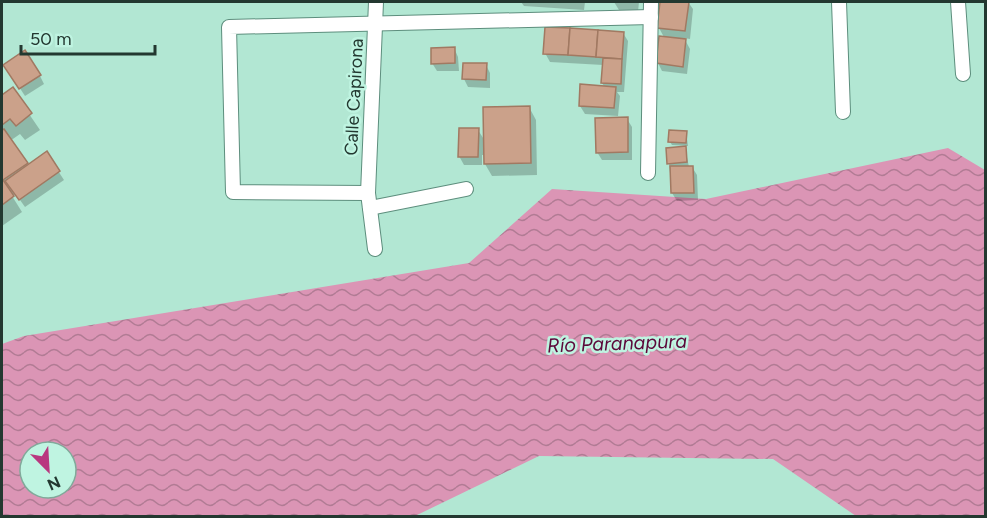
<svg xmlns="http://www.w3.org/2000/svg" width="987" height="518" font-family="Figtree,sans-serif">
<defs>
<pattern id="water-waves" width="16" height="10" patternUnits="userSpaceOnUse" patternTransform="scale(1.5)"><rect width="16" height="10" fill="#db95b5"/><path d="M0 5q4-4 8 0t8 0" fill="none" stroke="#b17b94"/></pattern>
</defs>
<rect width="100%" height="100%" fill="#b2e7d3"/>
<path fill="url(#water-waves)" fill-rule="evenodd" d="M948 148 985 170V516H856L773 459 539 456 415 516H2V344L24 336 469 263 552 189 706 199ZM30 452H66V488H30Z"/>
<g fill="#0003">
<path d="M521 2H585L584 10 524 6Z"/>
<path d="M614 2H639L638 12 619 10Z"/>
<path d="M662 2H688L693 9 690 39 684 38 690 49 687 74 662 71 658 63 665 39 659 28Z"/>
<path d="M623 33 628 41 624 92H617L620 96 618 116 585 114 580 106 605 88 602 83 603 65 550 62 545 53Z"/>
<path d="M454 48 458 57 459 71H437L432 63Z"/>
<path d="M486 65 490 73V88L468 87 464 79Z"/>
<path d="M10 73 40 76 44 84 25 96Z"/>
<path d="M12 89 40 130 25 140 20 134 10 141 28 166 47 154 64 180 25 207 15 193 12 196 22 212 2 226V97Z"/>
<path d="M529 107 536 120 537 175 492 176 485 164V155H482V165H464L459 156 478 130 485 141Z"/>
<path d="M627 119 632 127V160H602L597 152Z"/>
<path d="M686 132 688 146 672 145 670 142Z"/>
<path d="M685 148 689 167H692L697 175 698 200 677 201 672 193 669 163Z"/>
</g>
<g fill="#cba18a" stroke="#a17962" stroke-width="1.5">
<path d="M660 2H689L685 31 657 28Z"/>
<path d="M545 27 570 28 568 55 543 54Z"/>
<path d="M570 28 598 30 596 57 568 55Z"/>
<path d="M598 30 624 32 622 59 596 57Z"/>
<path d="M659 36 686 39 683 67 656 63Z"/>
<path d="M455 47V63L431 64V48Z"/>
<path d="M25 50 41 75 19 89 3 65Z"/>
<path d="M603 58 622 59 621 84 601 83Z"/>
<path d="M463 63H487L486 80 462 79Z"/>
<path d="M580 84 616 87 614 108 579 106Z"/>
<path d="M13 87 32 113 16 126 10 119 2 125V95Z"/>
<path d="M530 106 531 163 484 164 483 107Z"/>
<path d="M628 117V152L596 153 595 118Z"/>
<path d="M459 128H479L478 157H458Z"/>
<path d="M4 129 28 163 3 180 14 196 2 205V130Z"/>
<path d="M669 130 687 131 686 143 668 142Z"/>
<path d="M686 146 687 162 667 164 666 148Z"/>
<path d="M47 151 60 171 19 200 5 181Z"/>
<path d="M670 166H693L694 193H671Z"/>
</g>
<g fill="none" stroke-linecap="round" stroke-linejoin="round">
<g stroke="#5d8e7d" stroke-width="16">
<g id="street">
<path d="M839 2 843 112"/>
<path d="M958 2 963 74"/>
<path d="M648 173 651 2"/>
<path d="M368 193 233 192 229 27 651 17"/>
<path d="M370 208 466 189"/>
<path d="M375 249 368 193 376 2"/>
</g>
</g>
<use href="#street" stroke="#fff" stroke-width="14"/>
</g>
<g text-anchor="middle" stroke-width="5" stroke-linejoin="round" paint-order="stroke">
<g font-size="18" fill="#233830" stroke="#bff4e1">
<text transform="translate(354 97) rotate(-87)" y="6">Calle Capirona</text>
</g>
<g font-size="20" font-style="italic" fill="#5c083a" stroke="#bff4e1">
<text transform="translate(617 343) rotate(-2)" y="7">Río Paranapura</text>
</g>
</g>
<rect width="987" height="518" fill="none" stroke="#233830" stroke-width="6"/>
<g transform="translate(48 470) rotate(156)"><circle r="28" fill="#bff4e1" stroke="#81a99a" stroke-width="1.5"/>
<path d="M0-4.5L10 22L0 15L-10 22Z" fill="#b9377f"/>
<text y="-9" font-size="16" font-weight="bold" text-anchor="middle" fill="#233830">N</text>
</g>
<path d="M21 45v9h134v-9" fill="none" stroke="#233830" stroke-width="3"/>
<text x="30" y="45" font-size="18" fill="#233830" stroke="#bff4e1" stroke-width="4.5" paint-order="stroke">50 m</text>
</svg>
